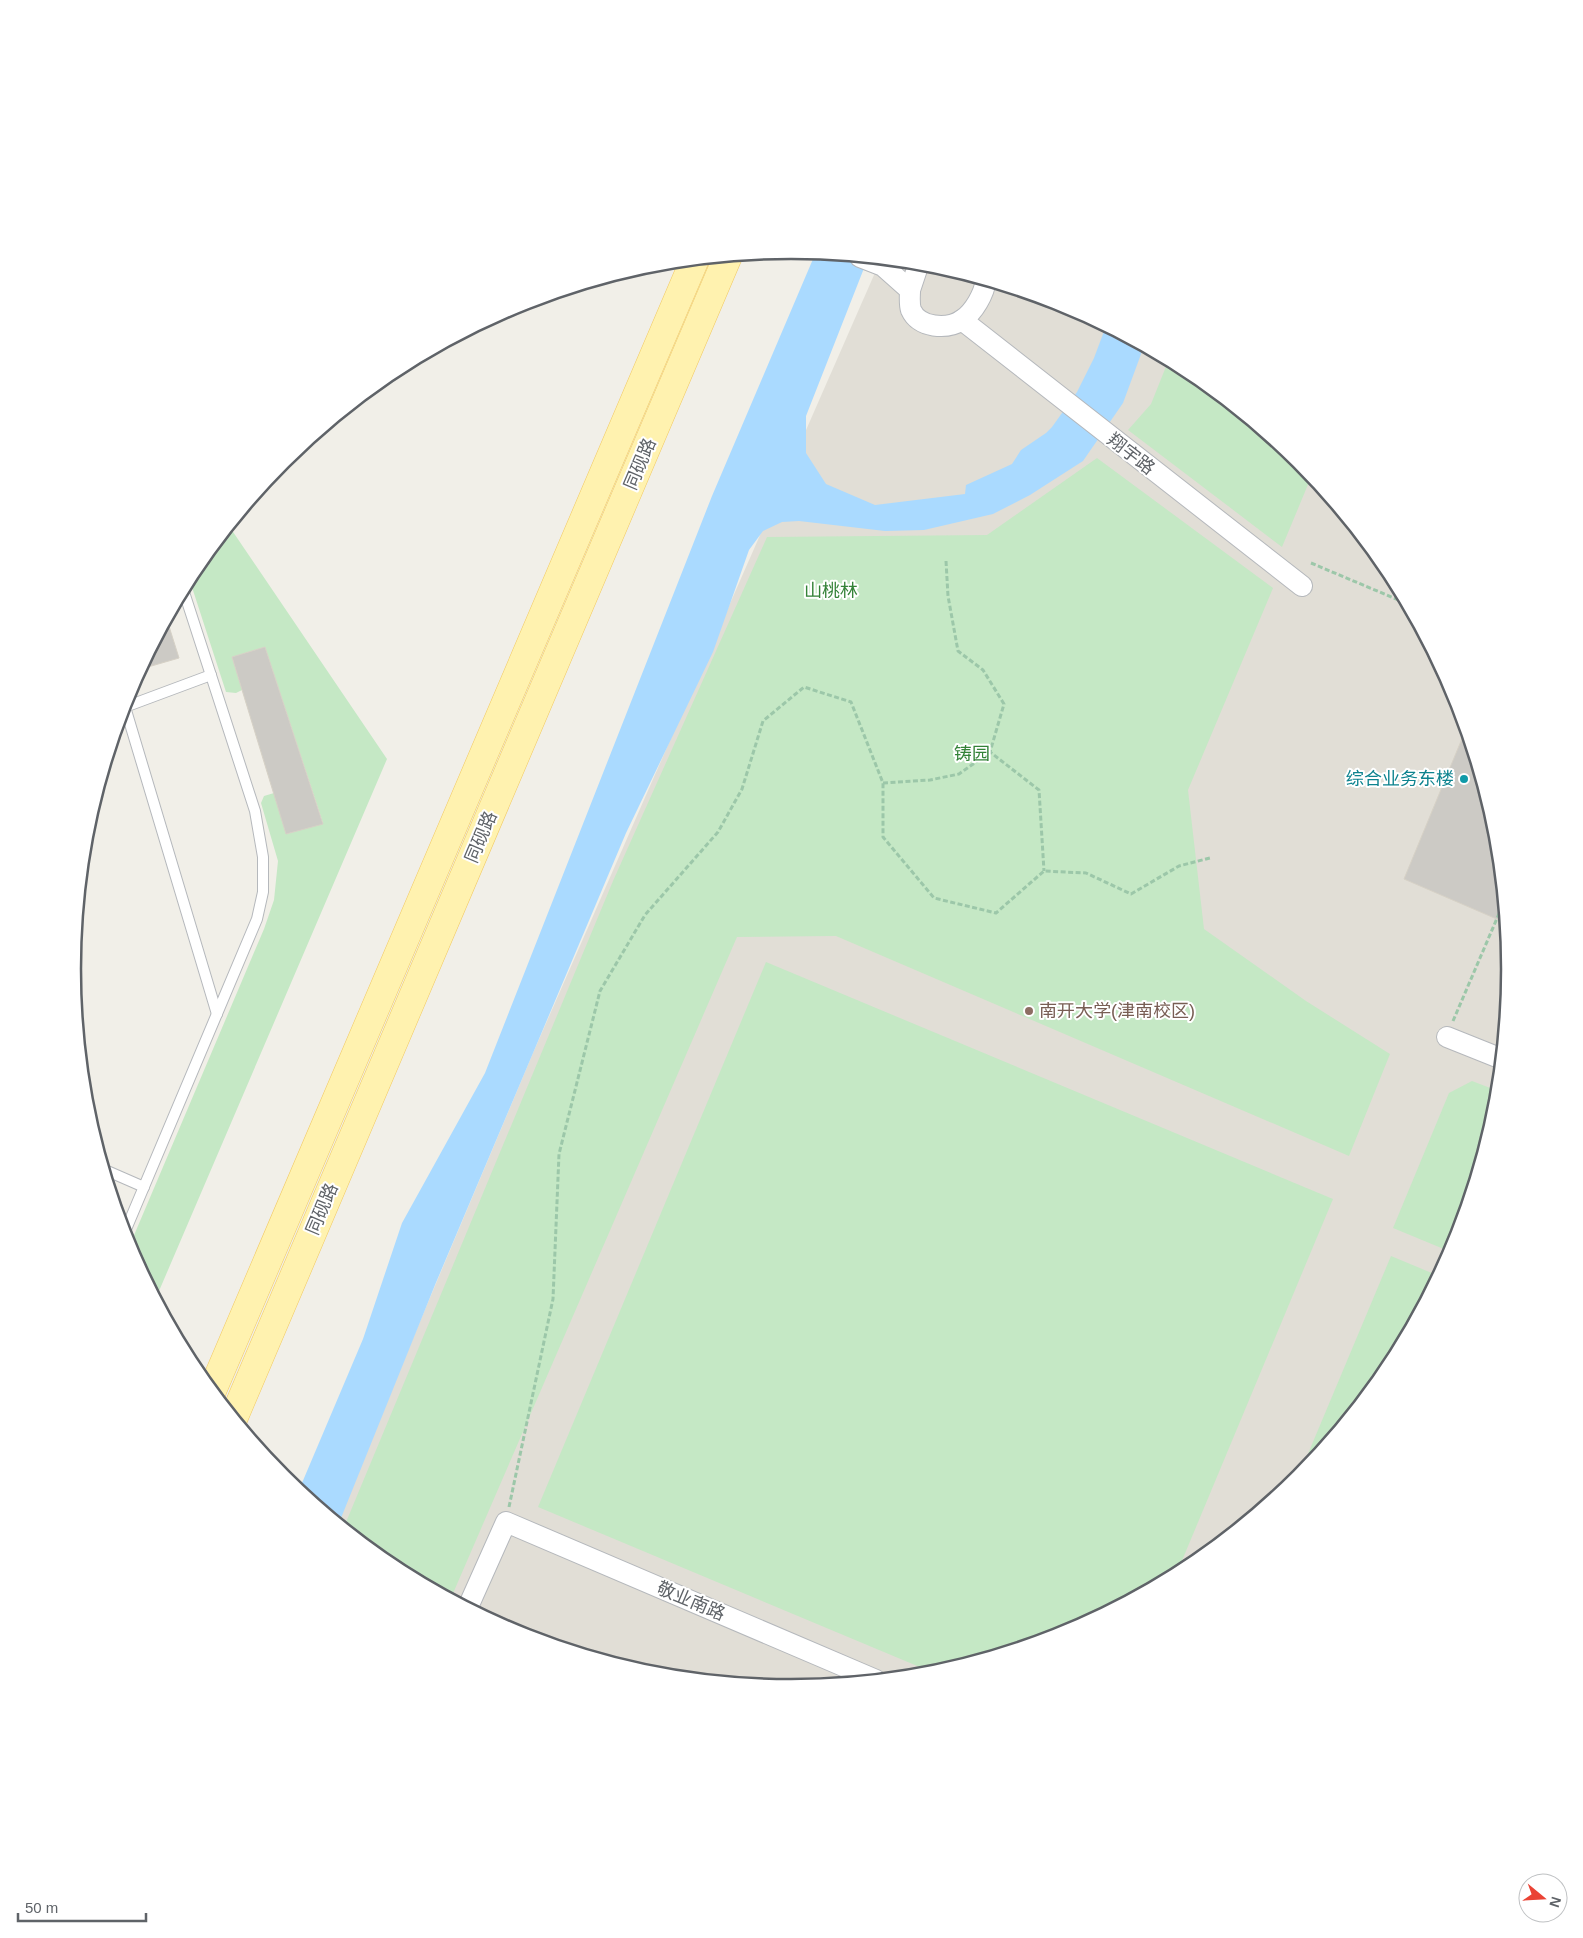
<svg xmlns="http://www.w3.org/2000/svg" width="1583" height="1938" font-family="Arial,'Noto Sans SC',sans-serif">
<rect width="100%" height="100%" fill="#f1efe8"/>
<path fill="#e1ded6" d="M881 259 932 264 1067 305 1191 371 1300 461 1389 570 1456 694 1497 829 1510 969 1497 1110 1456 1244 1389 1369 1300 1478 1191 1567 1066 1633 931 1674 791 1688 651 1674 516 1633 392 1567 336 1521 533 1053Z"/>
<g fill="#c5e8c5">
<path d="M1169 359 1191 371 1300 461 1312 475 1282 547 1128 430 1151 404Z"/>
<path d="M1097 458 1273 588 1188 790 1204 929 1306 1001 1390 1054 1349 1156 836 936 737 937 451 1598 392 1567 344 1527 613 881 767 537 987 535Z"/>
<path d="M229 526 387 759 156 1298 129 1247 264 929 274 900 278 861 261 803 264 796 274 793 287 834 323 823 265 647 232 657 242 690 236 693 226 692 189 578 194 569Z"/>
<path d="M766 962 1333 1199 1176 1575 1066 1633 934 1673 538 1507Z"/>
<path d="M1472 1081 1498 1091 1497 1110 1456 1244 1451 1252 1393 1228 1449 1093Z"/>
<path d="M1391 1256 1439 1276 1389 1369 1297 1480Z"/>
</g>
<path fill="#aadaff" d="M816 252 868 258 806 416V453L826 484 875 505 965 494 966 485 1012 464 1021 450 1046 433 1052 427 1077 392 1094 358 1106 326 1144 346 1123 403 1083 461 1030 495 993 514 924 530 885 531 799 521 782 522 763 531 749 550 713 652 626 833 435 1285 339 1523 299 1490 363 1339 402 1223 485 1073 712 496Z"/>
<g fill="#cccac5" stroke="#d6d1c6">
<path d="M167 620 179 658 141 669Z"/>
<path d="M265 647 323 824 286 834 232 657Z"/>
<path d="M1466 729 1497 829 1506 923 1404 879Z"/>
</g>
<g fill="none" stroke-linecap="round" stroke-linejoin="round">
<g stroke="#b5b8bc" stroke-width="12">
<g id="lane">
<path d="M211 675 125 707 217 1014"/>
<path d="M105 1170 144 1187"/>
<path d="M124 1234 257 919 263 892V857L255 811 183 589"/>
</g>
</g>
<g stroke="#b5b8bc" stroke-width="22">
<g id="street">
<path d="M860 257 883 266 910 290C910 296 909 304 911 310 919 328 947 330 962 320 974 312 984 294 986 280"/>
<path d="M910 290 919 263"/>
<path d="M962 320 1302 586"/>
<path d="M1447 1037 1502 1059"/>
<path d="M468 1607 506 1522 876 1680"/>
</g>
</g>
<g stroke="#f2c960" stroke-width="29">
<g id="primary">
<path d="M212 1391 695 259"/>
<path d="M234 1417 728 256"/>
</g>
</g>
<g stroke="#9cc7a9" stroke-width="3" stroke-dasharray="5 2.5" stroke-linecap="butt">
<path d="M946 561 948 596 958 651 983 670 1004 704 990 752 1039 790 1044 871"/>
<path d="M1311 563 1408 604"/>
<path d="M883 783 930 780 959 774 990 752"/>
<path d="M1453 1021 1504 902"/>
<path d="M509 1507 553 1299 559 1154 600 991 645 915 718 832 742 789 763 721 804 687 851 702 883 783V837L934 898 996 913 1044 871 1086 873 1131 894 1179 866 1210 858"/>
</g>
<use href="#lane" stroke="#fff" stroke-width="10"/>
<use href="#street" stroke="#fff" stroke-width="20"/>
<use href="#primary" stroke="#fff2af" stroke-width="28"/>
</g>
<circle fill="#0f9aa8" stroke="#fff" stroke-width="2" cx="1464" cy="779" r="5"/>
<circle fill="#8d6e63" stroke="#fff" stroke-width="2" cx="1029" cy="1011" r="5"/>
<g text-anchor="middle" stroke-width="4" stroke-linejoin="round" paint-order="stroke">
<g font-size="18" fill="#5f6368" stroke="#fff">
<text transform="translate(1131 454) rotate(38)" y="6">翔宇路</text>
<text transform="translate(640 464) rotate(-67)" y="6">同砚路</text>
<text transform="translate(481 837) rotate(-67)" y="6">同砚路</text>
<text transform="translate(322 1209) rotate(-67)" y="6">同砚路</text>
<text transform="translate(691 1601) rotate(23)" y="6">敬业南路</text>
</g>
<g font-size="18" fill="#348238" stroke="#fff">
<text x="831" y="597">山桃林</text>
<text x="972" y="760">铸园</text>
</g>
<g font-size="18" fill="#0d838f" stroke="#fff" text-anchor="end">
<text x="1454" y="785">综合业务东楼</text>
</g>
<g font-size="18" fill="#785e54" stroke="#fff" text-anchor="start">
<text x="1039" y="1017">南开大学(津南校区)</text>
</g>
</g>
<path d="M0 0H1583V1938H0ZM81 969a710 710 0 1 1 1420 0a710 710 0 1 1-1420 0Z" fill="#fff" fill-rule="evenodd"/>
<path fill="none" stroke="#5f6368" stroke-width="2.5" d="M81 969a710 710 0 1 1 1420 0a710 710 0 1 1-1420 0Z"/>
<g transform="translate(1543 1898) rotate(108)"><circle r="24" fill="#ffffff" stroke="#bfc1c3"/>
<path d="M0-4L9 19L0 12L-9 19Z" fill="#ea4335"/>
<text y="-8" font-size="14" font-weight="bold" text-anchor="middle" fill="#5f6368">N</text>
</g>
<path d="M18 1913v8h128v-8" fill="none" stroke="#5f6368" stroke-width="2.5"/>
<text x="25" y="1913" font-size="15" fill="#5f6368" stroke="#ffffff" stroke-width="4" paint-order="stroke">50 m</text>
</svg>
